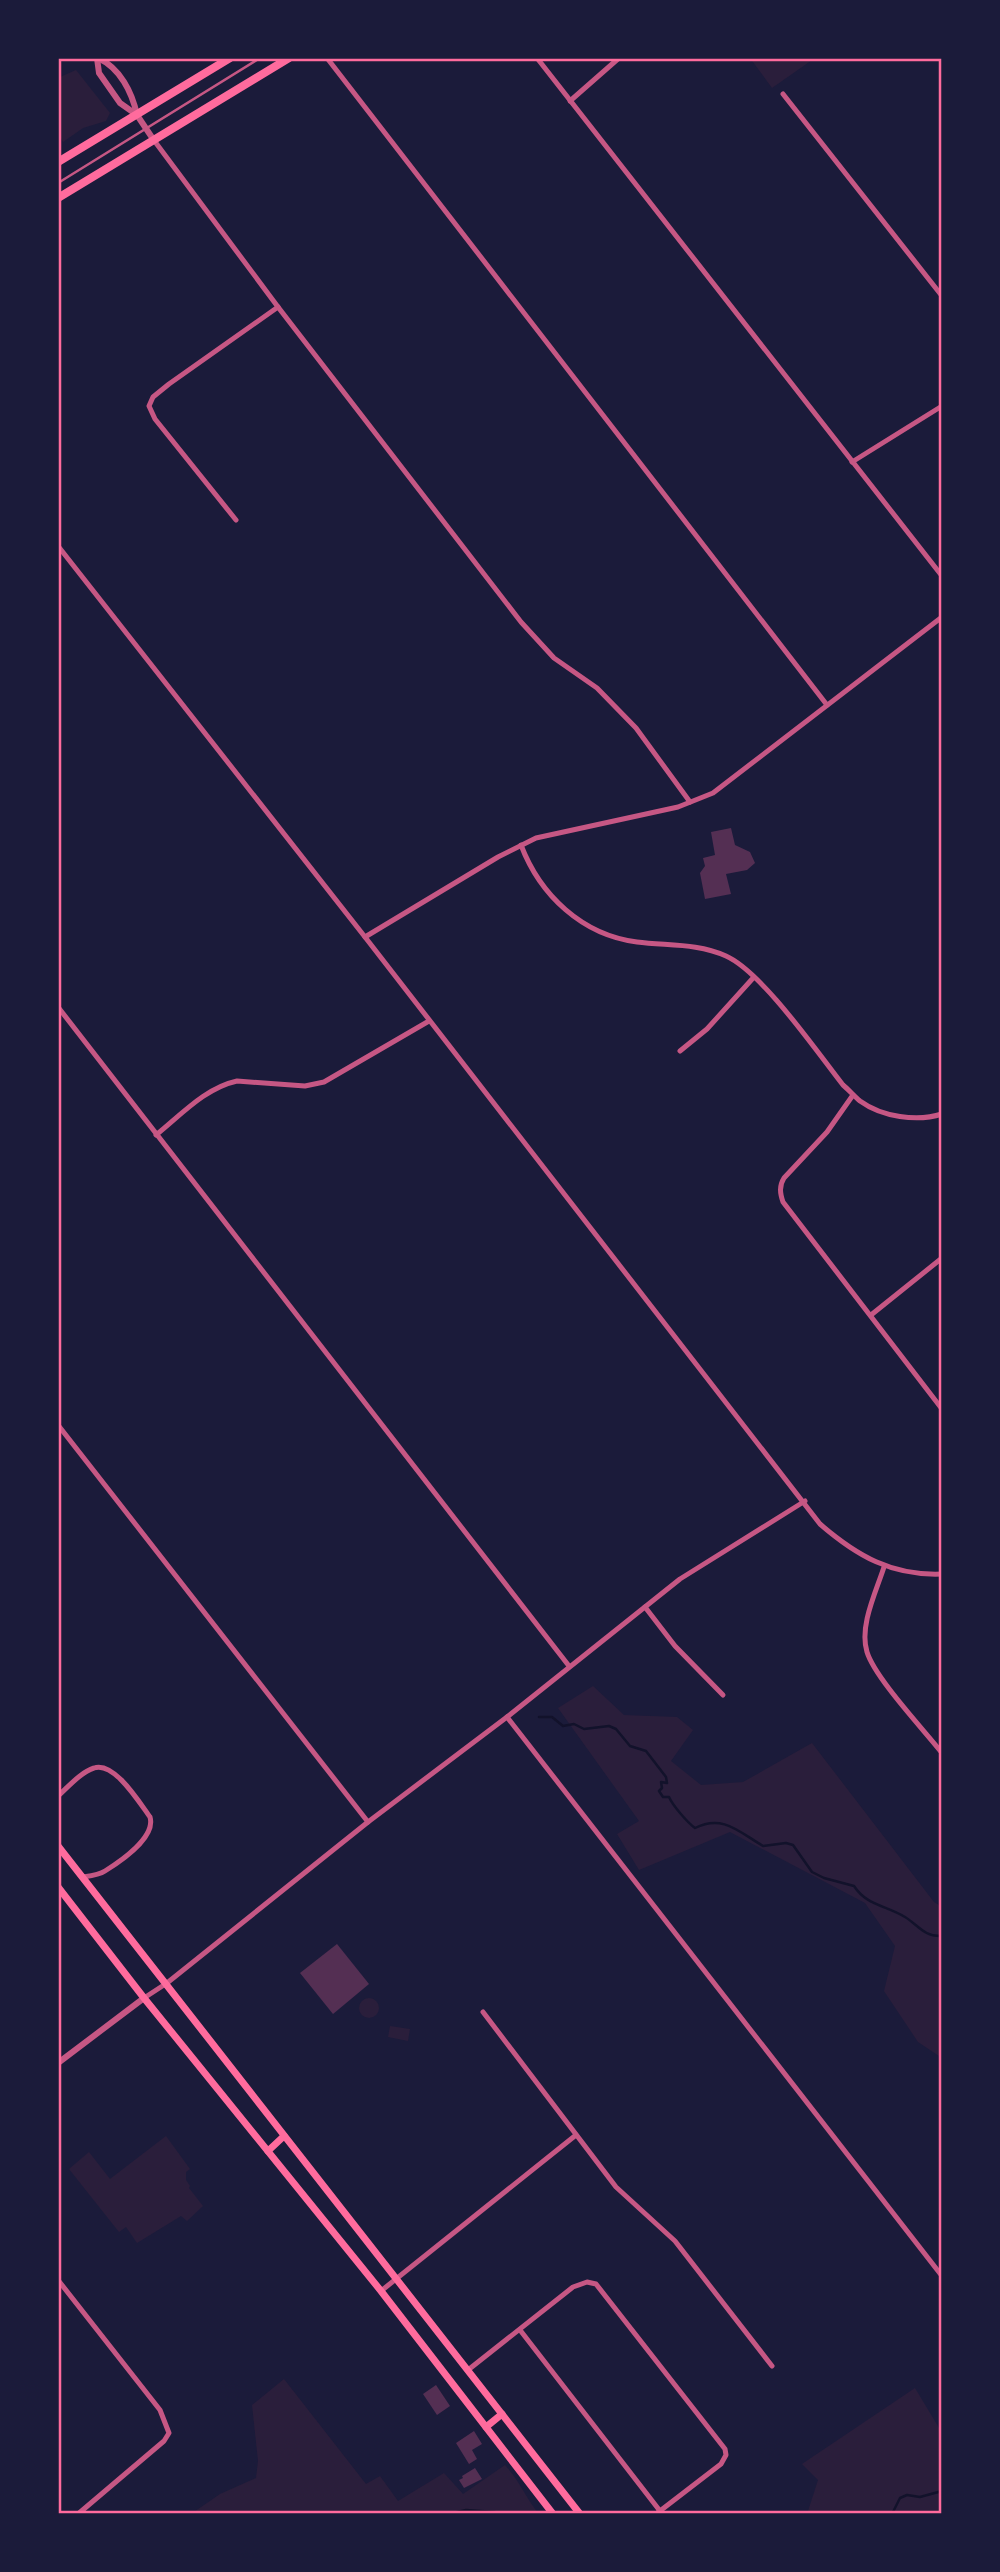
<svg xmlns="http://www.w3.org/2000/svg" width="1000" height="2572" font-family="'Nunito Sans',sans-serif">
<rect width="100%" height="100%" fill="#1b1b3a"/>
<g fill="#2a1e3b">
<path d="M750 58H815L772 88Z"/>
<path d="M76 70 110 113 106 121 83 128 63 142 58 134V78Z"/>
<path d="M593 1686 624 1715 677 1717 693 1730 671 1761 701 1785 743 1782 812 1743 934 1902 942 1907V2058L918 2042 884 1991 895 1946 865 1903 730 1832 639 1870 617 1834 639 1821 558 1708Z"/>
<circle cx="369" cy="2008" r="10"/>
<path d="M390 2026 410 2029 408 2041 388 2037Z"/>
<path d="M166 2136 190 2169 186 2172V2180L190 2186 189 2188 203 2206 187 2221 181 2216 137 2243 126 2227 119 2232 69 2169 89 2152 110 2179Z"/>
<path d="M284 2379 366 2484 380 2476 398 2501 444 2473 463 2494 505 2465C519 2480 526 2498 539 2514H191L220 2494 256 2478 258 2461 252 2405Z"/>
<path d="M915 2388 942 2433V2514H803L808 2511 818 2480 802 2464Z"/>
</g>
<g fill="none" stroke-linecap="round" stroke-linejoin="round">
<g stroke="#12122b" stroke-width="2.5">
<path d="M539 1717H552L563 1726 574 1724 584 1729 609 1726 616 1729 630 1746 646 1751 666 1777 667 1783 661 1782 662 1788 659 1791 663 1797H669C673 1806 688 1823 695 1828 723 1814 739 1832 763 1846L786 1843 793 1845 812 1872 824 1878 854 1886C867 1906 886 1905 905 1917 918 1925 924 1937 942 1936"/>
<path d="M448 2514 466 2510 495 2512 499 2514"/>
<path d="M892 2514 900 2498 907 2495 920 2497 942 2491"/>
</g>
</g>
<g fill="#542f53">
<path d="M731 828 735 845 750 852 755 863 747 870 726 874 731 894 705 899 700 873 705 866 703 858 715 855 711 832Z"/>
<path d="M337 1944 369 1984 333 2014 300 1973Z"/>
<path d="M436 2385 450 2406 437 2415 423 2394Z"/>
<path d="M474 2431 482 2444 472 2450 477 2459 469 2464 456 2443Z"/>
<path d="M475 2468 482 2479 464 2488 459 2480 463 2478 462 2476Z"/>
</g>
<g fill="none" stroke-linecap="round" stroke-linejoin="round">
<path stroke="#c65784" stroke-width="2.5" d="M58 183 260 58"/>
<g stroke="#c65784" stroke-width="5">
<path d="M327 58 827 705"/>
<path d="M537 58 942 576"/>
<path d="M783 94 942 296"/>
<path d="M570 101 619 58"/>
<path d="M153 139 278 307 521 622 554 658 597 688 636 728 690 802"/>
<path d="M852 462 942 406"/>
<path d="M236 520 155 419 149 406 153 397 169 384 278 307"/>
<path d="M58 546 365 937 820 1524C857 1556 892 1576 942 1574"/>
<path d="M521 845C540 895 582 935 637 942 667 946 697 943 726 956 762 972 817 1052 843 1085 849 1090 854 1096 860 1101 882 1117 917 1122 942 1114"/>
<path d="M365 937 498 857 536 838 678 807 713 793 942 617"/>
<path d="M58 1007 569 1666"/>
<path d="M680 1051 707 1029 754 977"/>
<path d="M853 1095 827 1132 784 1178C779 1186 780 1193 783 1202L942 1409"/>
<path d="M156 1135C181 1115 205 1088 237 1081L305 1086 324 1082 429 1021"/>
<path d="M871 1315 942 1258"/>
<path d="M58 1425 368 1822"/>
<path d="M884 1567C876 1592 859 1626 867 1652 875 1678 924 1730 942 1753"/>
<path d="M645 1607 675 1646 723 1695"/>
<path d="M507 1717 942 2276"/>
<path d="M58 1796C68 1787 81 1772 94 1768 114 1761 139 1802 150 1817 156 1837 121 1861 105 1871 99 1875 90 1876 83 1877"/>
<path d="M144 1998 167 1983 368 1822 507 1717 680 1579 805 1501"/>
<path d="M483 2012 616 2187 675 2241 772 2366"/>
<path d="M58 2280 160 2410 169 2433 164 2441 78 2514"/>
<path d="M381 2291 576 2135"/>
<path d="M520 2330 660 2511"/>
<path d="M468 2370 573 2287 587 2282 596 2284 725 2449 726 2455 721 2464 656 2514"/>
</g>
<g stroke="#c65784" stroke-width="6">
<path d="M97 58 99 73 120 103 137 115 153 139"/>
<path d="M98 58C120 68 132 92 137 115"/>
<path d="M58 2063 144 1998"/>
</g>
<g stroke="#ff6b9d" stroke-width="7">
<path d="M58 1846 580 2514"/>
<path d="M58 1887 144 1998 381 2291 553 2514"/>
<path d="M268 2151 284 2136"/>
<path d="M486 2427 502 2414"/>
</g>
<g stroke="#ff6b9d" stroke-width="8">
<path d="M58 162 230 58"/>
<path d="M58 198 289 58"/>
</g>
</g>
<rect width="1000" height="2572" fill="none" stroke="#1b1b3a" stroke-width="119"/>
<rect x="60" y="60" width="880" height="2452" fill="none" stroke="#ff6b9d" stroke-width="2.5"/>
</svg>
